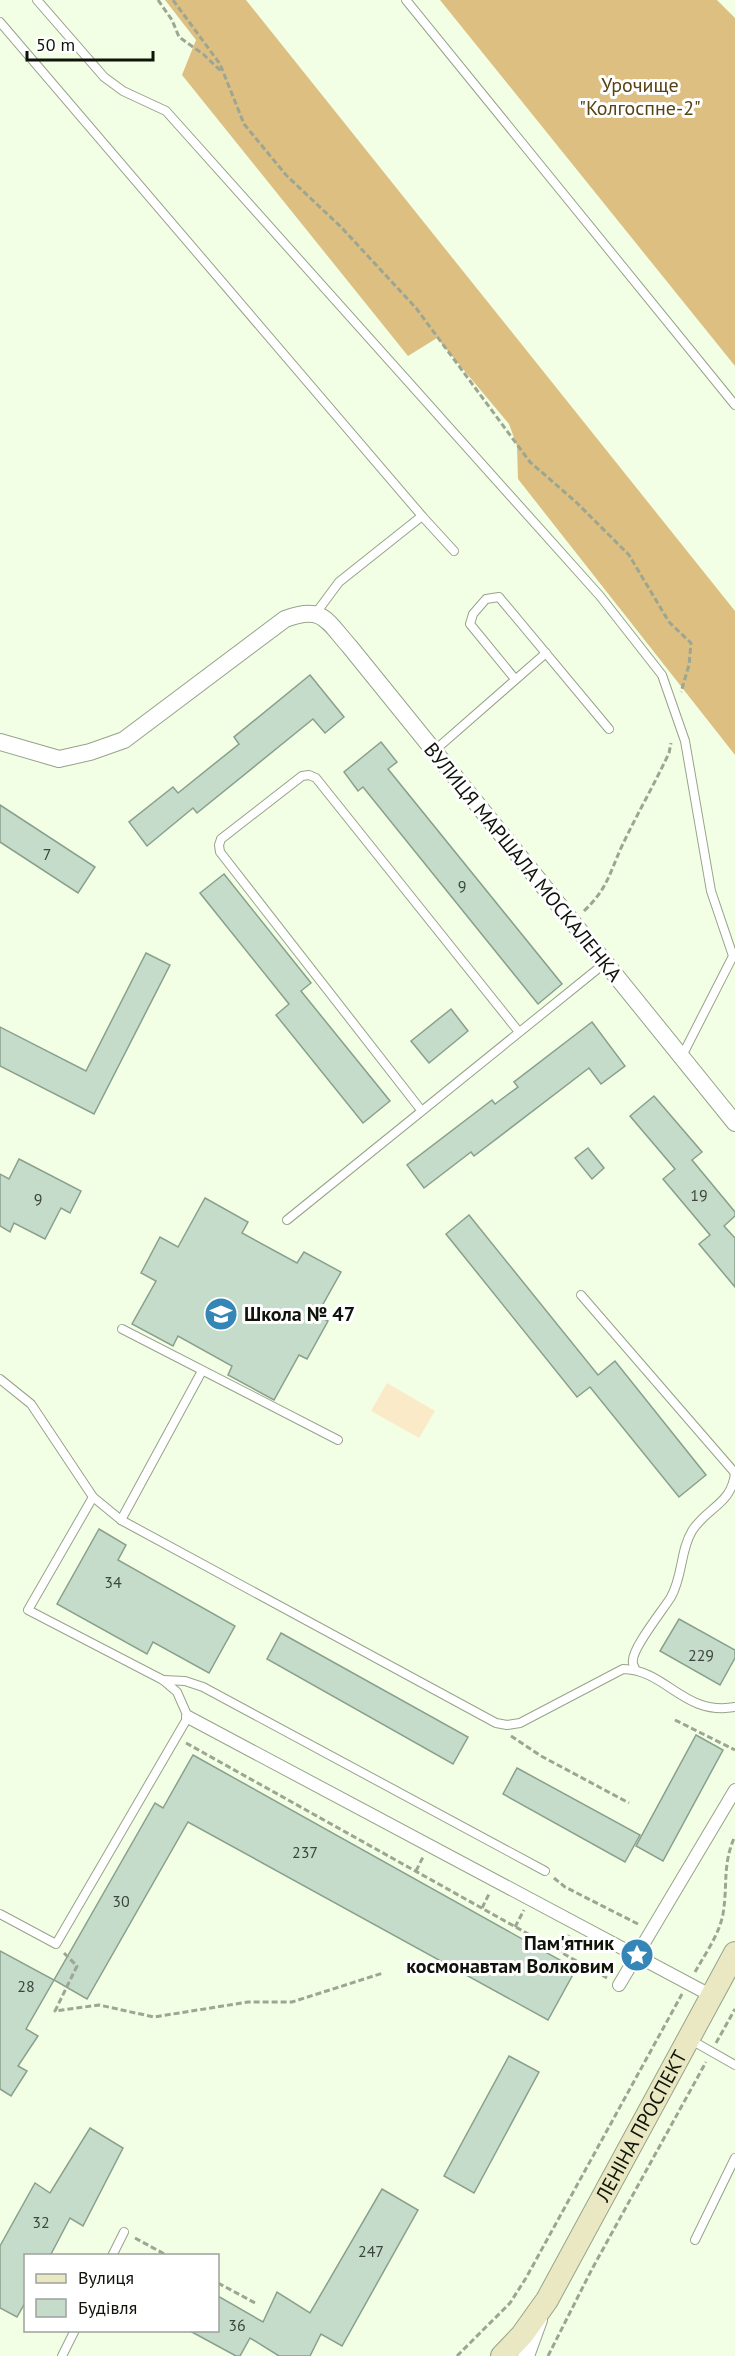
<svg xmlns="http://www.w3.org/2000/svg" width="735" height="2356" font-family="'PT Sans',sans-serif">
<rect width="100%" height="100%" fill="#f2ffe5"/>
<path fill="#fbeac8" d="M387 1383 435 1411 419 1438 371 1411Z"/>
<g fill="#ddbf82">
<path d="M165 0H246L735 611V755L518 479 517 446 509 424 437 338 408 356 182 75 196 40Z"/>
<path d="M440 0H717L735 18V366Z"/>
</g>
<g fill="#c4dcc9" stroke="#89a08d" stroke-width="1.5">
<path d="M310 675 344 717 325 733 313 719 197 813 193 808 147 846 129 822 173 787 178 793 239 744 234 737Z"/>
<path d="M381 742 397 762 388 769 562 984 538 1004 363 787 358 791 344 772Z"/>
<path d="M0 805 95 867 78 893 0 842Z"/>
<path d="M224 874 311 983 301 991 390 1101 363 1123 276 1015 289 1004 200 893Z"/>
<path d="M146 953 170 965 94 1114 0 1066V1027L86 1071Z"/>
<path d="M451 1009 468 1031 429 1063 411 1041Z"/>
<path d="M592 1022 625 1066 601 1084 589 1068 474 1156 471 1152 424 1188 407 1165 492 1100 495 1104 518 1087 514 1082Z"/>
<path d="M654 1096 702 1152 692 1160 735 1212V1216L724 1226 735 1238V1287L699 1244 710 1235 663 1179 675 1169 630 1116Z"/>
<path d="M588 1148 604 1168 592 1179 575 1158Z"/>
<path d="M19 1159 81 1191 70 1213 61 1208 45 1239 14 1223 10 1232 0 1226V1174L9 1179Z"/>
<path d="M205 1198 248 1222 242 1233 297 1263 304 1252 341 1272 317 1315 328 1321 307 1359 299 1355 274 1400 228 1375 232 1366 178 1336 173 1346 132 1324 156 1281 141 1273 160 1237 178 1247Z"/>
<path d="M469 1215 598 1375 615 1361 706 1475 679 1497 590 1387 577 1397 446 1234Z"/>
<path d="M99 1529 126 1545 118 1560 235 1626 209 1673 153 1642 147 1654 57 1604Z"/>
<path d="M679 1619 735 1650V1658L720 1685 660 1651Z"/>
<path d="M281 1633 468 1737 453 1764 267 1659Z"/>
<path d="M696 1735 723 1750 663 1861 636 1846Z"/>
<path d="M193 1755 576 1969 548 2020 188 1822 87 1999 54 1980 155 1803 163 1808Z"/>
<path d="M517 1768 640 1835 625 1862 503 1794Z"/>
<path d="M0 1951 54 1980 26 2029 38 2036 18 2066 27 2071 11 2096 0 2089Z"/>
<path d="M509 2056 539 2072 474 2193 444 2176Z"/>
<path d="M90 2128 123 2148 83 2226 70 2218 50 2256H26V2301L17 2317 0 2308V2246L35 2183 50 2193Z"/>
<path d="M382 2189 418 2210 342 2346 321 2334 310 2356H279L250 2338 240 2356H236L190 2331H218V2296L263 2322 277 2292 310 2313Z"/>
</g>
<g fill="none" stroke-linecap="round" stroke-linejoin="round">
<g stroke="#97a38b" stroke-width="10">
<g id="service">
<path d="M37 0 104 77 123 91 166 111 600 596 662 675 685 741 711 891 733 956 681 1058"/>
<path d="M406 0 735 405"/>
<path d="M0 22 422 516 339 582 316 613"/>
<path d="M422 516 454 551"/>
<path d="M515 679 470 624 473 614 486 599 499 597 609 729"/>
<path d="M434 751 546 653"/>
<path d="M421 1110 220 852 219 845 221 839 302 776 309 775 316 778 519 1032"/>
<path d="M287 1220 605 963"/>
<path d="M581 1295 735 1473"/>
<path d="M122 1329 338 1440"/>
<path d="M0 1379 31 1404 93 1497 121 1520 496 1723 507 1725 520 1723 623 1669C667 1670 683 1716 735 1707"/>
<path d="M121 1520 202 1371"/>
<path d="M635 1669C634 1666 632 1663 633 1660 633 1647 663 1610 671 1597 683 1576 680 1551 692 1531 706 1508 732 1504 735 1473"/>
<path d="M163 1680 185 1681 203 1687 545 1871"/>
<path d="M0 1914 56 1944 188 1717 177 1692 163 1680 28 1610 93 1497"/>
<path d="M691 2040 735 2065"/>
<path d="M695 2240 735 2158"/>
<path d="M112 2256 124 2232"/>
<path d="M62 2356 75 2330"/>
</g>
</g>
<g stroke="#97a38b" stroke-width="14">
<g id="pedestrian">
<path d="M188 1717 712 1996"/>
<path d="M619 1985 735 1790"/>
</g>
</g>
<g stroke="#97a38b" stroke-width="18">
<g id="minor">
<path d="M0 742 59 759 90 752 124 740 285 619C323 605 326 620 350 647L735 1123"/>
<path d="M526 2356 539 2320"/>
</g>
</g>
<g stroke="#97a38b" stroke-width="24">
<g id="secondary">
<path id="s1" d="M502 2356 522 2335 547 2300 735 1953"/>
</g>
</g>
<g stroke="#9ca692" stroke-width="3" stroke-dasharray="6 3" stroke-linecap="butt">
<path d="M158 0 172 20 179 37 203 54 221 71"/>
<path d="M173 0 220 64 244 124 286 175 341 227 416 308 530 462 576 502 629 555 669 622 691 643 689 665 681 692"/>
<path d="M584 911C607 889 609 875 621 848 636 816 654 785 669 753L671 743"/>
<path d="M675 1720 735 1750"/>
<path d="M511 1736 541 1756 629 1803"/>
<path d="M186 1743 607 1978"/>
<path d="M416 1871 423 1857"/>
<path d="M554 1878 565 1887 640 1925"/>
<path d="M482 1908 489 1894"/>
<path d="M515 1927 524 1910"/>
<path d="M561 1952 569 1935"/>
<path d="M64 1953 77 1966 55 2011 99 2005 154 2017 248 2002H292L383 1973"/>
<path d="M695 1972C705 1954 719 1935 723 1914 728 1884 722 1865 735 1836"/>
<path d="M716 2043 735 2009"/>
<path d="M135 2238 168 2256"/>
<path d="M218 2283 257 2304"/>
<path d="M457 2356 510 2303 526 2278 682 1994"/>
<path d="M548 2356 592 2269 706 2062"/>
</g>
<use href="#service" stroke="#fff" stroke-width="8"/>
<use href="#pedestrian" stroke="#fff" stroke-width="12"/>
<use href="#minor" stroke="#fff" stroke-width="16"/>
<use href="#secondary" stroke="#eae8c2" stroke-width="22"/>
</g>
<defs>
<g id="school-disc" transform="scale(1.725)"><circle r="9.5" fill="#3486b6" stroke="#fff"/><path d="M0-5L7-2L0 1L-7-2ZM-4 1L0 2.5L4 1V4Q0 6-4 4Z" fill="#fff"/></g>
<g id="sight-disc" transform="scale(1.725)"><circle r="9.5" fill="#3486b6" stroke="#fff"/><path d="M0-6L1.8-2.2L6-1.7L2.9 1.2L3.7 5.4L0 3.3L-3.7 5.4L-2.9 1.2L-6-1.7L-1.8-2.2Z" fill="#fff"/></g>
</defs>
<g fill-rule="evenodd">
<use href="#school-disc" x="221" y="1314"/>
<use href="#sight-disc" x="637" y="1955"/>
</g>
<g text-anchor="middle" stroke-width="6" stroke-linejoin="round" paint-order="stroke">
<g font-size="16" fill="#3c453a">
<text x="47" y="860">7</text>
<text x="462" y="892">9</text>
<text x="699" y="1201">19</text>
<text x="38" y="1205">9</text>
<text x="113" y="1588">34</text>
<text x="701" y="1661">229</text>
<text x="305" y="1858">237</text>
<text x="121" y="1907">30</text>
<text x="26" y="1992">28</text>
<text x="41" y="2228">32</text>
<text x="371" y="2257">247</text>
<text x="237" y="2331">36</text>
</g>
<g font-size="20" fill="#574212" stroke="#fff">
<text x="640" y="92">Урочище<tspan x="640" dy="23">"Колгоспне-2"</tspan></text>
</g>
<g font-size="20" fill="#0f130a" stroke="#fff">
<text transform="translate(523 862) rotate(51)" y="7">ВУЛИЦЯ МАРШАЛА МОСКАЛЕНКА</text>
<text dy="7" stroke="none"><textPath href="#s1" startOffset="270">ЛЕНІНА ПРОСПЕКТ</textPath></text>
</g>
<g font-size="20" font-weight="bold" fill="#0f130a" stroke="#fff" text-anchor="start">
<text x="244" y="1321">Школа № 47</text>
<text x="614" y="1950" text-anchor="end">Пам'ятник<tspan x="614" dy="23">космонавтам Волковим</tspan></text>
</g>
</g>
<rect x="24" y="2254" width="195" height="78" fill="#ffffff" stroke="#9fa19d" stroke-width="1.5"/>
<rect x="36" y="2274" width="30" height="9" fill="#eae8c2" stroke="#9fa19d" stroke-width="1.5"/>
<text x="78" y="2284" font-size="18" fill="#0f130a">Вулиця</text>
<rect x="36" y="2299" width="30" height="18" fill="#c4dcc9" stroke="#9fa19d" stroke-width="1.5"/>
<text x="78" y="2314" font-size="18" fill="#0f130a">Будівля</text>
<path d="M27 51v9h126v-9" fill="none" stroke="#0f130a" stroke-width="3"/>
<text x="36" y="51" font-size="18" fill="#0f130a" stroke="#ffffff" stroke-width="4.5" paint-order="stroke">50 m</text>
</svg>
